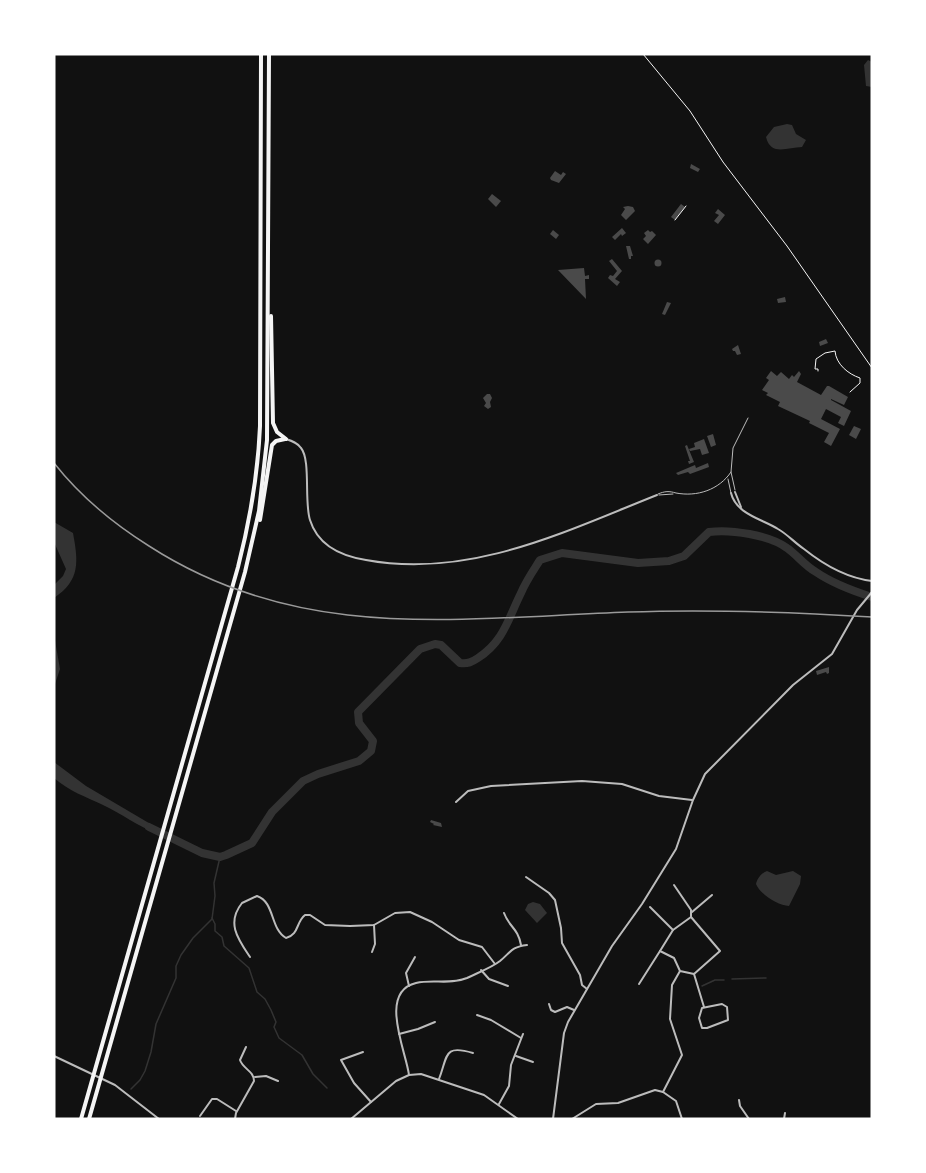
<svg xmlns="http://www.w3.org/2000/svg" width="926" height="1173" font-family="'Source Sans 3',sans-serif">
<rect width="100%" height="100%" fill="#111"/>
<g fill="#333">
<path d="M868 60 872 62V87L866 86 864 65Z"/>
<path d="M787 124 792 125 796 134 806 140 802 147C788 147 771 157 766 137L774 127Z"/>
<path d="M54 522 73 533C78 561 81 580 54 598V585L63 576 66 569 54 542Z"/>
<path d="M54 635 60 669 54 687Z"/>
<path d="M54 762 86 786 159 829 157 834C138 826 122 814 103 805 86 797 69 791 54 778Z"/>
<path d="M767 871 776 875 793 871 801 876 800 884 789 906C778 906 760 894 756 884 757 879 761 873 767 871Z"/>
<path d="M533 902 540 904 547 913 537 923 525 910 528 904Z"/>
</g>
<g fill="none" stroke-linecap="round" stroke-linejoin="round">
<g stroke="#333" stroke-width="1.5">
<path d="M212 918 215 924V931L222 937 224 946 249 968 257 992 265 999 271 1010 276 1022 274 1027 279 1038 302 1055 313 1074 327 1088"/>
<path d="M732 979 766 978"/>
<path d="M702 986 715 980H724"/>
<path d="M131 1089 140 1080 145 1071 151 1052 156 1024 176 978V966L181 955 193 938 212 919 215 896 214 883 220 857"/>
</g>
<path stroke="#333" stroke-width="8" d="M149 827 202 853 220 857 226 855 252 843 272 812 303 781 318 774 359 761 371 751 373 741 359 723 358 712 420 649 435 644 441 645 460 663C468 664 472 662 478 658 504 641 508 619 521 593 526 581 533 571 540 560L562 553 638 563 669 561 684 556 709 532C730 529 770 535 787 548 797 555 805 566 816 572 832 583 853 591 872 597"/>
</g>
<g fill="#4a4a4a">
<path d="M691 164 700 169 698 172 690 168Z"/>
<path d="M555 171 561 175 563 172 566 174 559 183 551 180 550 178Z"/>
<path d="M492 194 501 201 496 207 488 199Z"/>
<path d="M681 204 685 207 675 220 671 217Z"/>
<path d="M628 206 633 207 635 211 626 220 621 215 625 209 623 207Z"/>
<path d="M718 209 725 215 718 224 714 221 719 215 715 213Z"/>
<path d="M622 228 626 233 622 236 621 234 615 240 612 237Z"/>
<path d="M553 230 559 235 556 239 550 234Z"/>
<path d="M648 230 650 232 652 231 656 235 648 244 643 239 646 236 644 233Z"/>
<path d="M626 246H630L633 256H631V259H629Z"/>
<path d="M612 259 622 271 615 279 620 282 617 286 608 278 610 275 613 276 617 271 609 261Z"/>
<circle cx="658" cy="263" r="3.5"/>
<path d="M584 268 585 276 589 275V279H585L586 299 558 270Z"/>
<path d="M785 297 786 302 778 303 777 299Z"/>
<path d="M667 302 671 303 665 315 662 314Z"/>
<path d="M826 339 828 343 820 346 819 342Z"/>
<path d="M738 345 741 354 737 355 735 351H733L732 349Z"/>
<path d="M771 371 777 376 781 372 789 379 792 375 794 377 799 371 801 374 797 382 821 395 827 386H829L848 397 844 405 831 399V400L851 411 844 426 838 423 841 417 826 409 821 419 840 429 831 446 824 442 829 433 809 423 810 421 778 406 780 402 766 395 768 393 762 390 769 380 766 378Z"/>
<path d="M487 394H490L492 398 490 402 491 407 488 409 484 406 486 403 483 398Z"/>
<path d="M854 426 861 429 856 439 849 435Z"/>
<path d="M713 434 716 445 711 447 707 436Z"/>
<path d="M704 439 709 453 702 455 700 449 690 451 689 449 695 447 694 443Z"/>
<path d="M687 445 694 462 689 464 688 461H690L685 446Z"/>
<path d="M708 463 709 467 690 474 688 472 678 475 676 473 695 465 696 468Z"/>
<path d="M829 667V673L827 674 826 672 817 675 816 671Z"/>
<path d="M431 820 441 823 442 827 433 825 434 824 430 822Z"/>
</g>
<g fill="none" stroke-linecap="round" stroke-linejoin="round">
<g stroke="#f5f5f5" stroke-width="1">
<path d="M643 54 690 111 723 162 787 246 872 368"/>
<path d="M675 220 686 206"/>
<path d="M818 371V369H815L816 359 825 353 835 351C836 364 848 374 860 378V383L850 392"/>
</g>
<g stroke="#bcbcbc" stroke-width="1">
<path d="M728 479 731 493"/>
<path d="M735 490 731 472 733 448 748 418"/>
<path d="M658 494C665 491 669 491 676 493 697 497 719 490 731 472"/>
<path d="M659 495 673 494"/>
</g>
<g stroke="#bcbcbc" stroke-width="2">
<path d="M286 439C292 441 298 443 301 448 311 460 304 502 310 520 318 546 341 556 366 560 469 579 564 532 657 495"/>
<path d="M735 492 741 507"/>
<path d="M731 493C736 514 762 519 778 529 787 534 795 543 804 549 824 565 847 578 872 581"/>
<path d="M456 802 468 791 491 786 582 781 622 784 659 796 692 800"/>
<path d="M526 877 549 893 555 900 561 928 562 943 580 975 582 985 587 989"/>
<path d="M674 885 691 910V917"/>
<path d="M650 907 673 930"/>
<path d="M692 912 712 895"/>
<path d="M504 913C509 927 518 928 521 945"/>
<path d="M372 952 375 944 374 925"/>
<path d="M250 957C238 939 226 923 242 903L257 896C275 902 270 929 286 938 299 935 296 922 305 915H310L325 925 350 926 374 925 395 913 410 912 432 922 459 940 482 947 495 964"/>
<path d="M481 970 489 979 508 986"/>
<path d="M694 974 704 1007"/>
<path d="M639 984 660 951"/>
<path d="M409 986 406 973 415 957"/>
<path d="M549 1004 551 1010 555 1012 567 1007 574 1010"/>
<path d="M722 1004 727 1007 728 1020 707 1028H702L699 1018 702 1008Z"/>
<path d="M477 1015 491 1020 521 1038"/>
<path d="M399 1034 418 1029 435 1022"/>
<path d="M363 1052 341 1060 354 1083 371 1102"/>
<path d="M54 1056 115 1085 159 1119"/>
<path d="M516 1056 533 1062"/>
<path d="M409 1075C406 1051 378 992 416 983 433 979 450 985 467 978 477 973 491 968 500 961 511 952 511 947 527 945"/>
<path d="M255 1077 266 1076 278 1081"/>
<path d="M439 1079C448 1056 443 1044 473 1053"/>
<path d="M663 1092 682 1055 670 1019 672 985 680 971 674 958 660 951 673 930 691 917 720 951 694 974 680 971"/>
<path d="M739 1100 740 1106 749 1119"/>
<path d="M499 1104 509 1086 511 1065 523 1034"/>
<path d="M200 1116 212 1099H217L236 1111"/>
<path d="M235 1119 236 1113 254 1081C254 1071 243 1069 240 1060L246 1047"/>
<path d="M351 1119 396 1081 409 1075 421 1074 484 1095 518 1119"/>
<path d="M572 1119 596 1104 618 1103 655 1090 663 1092 676 1101 682 1119"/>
<path d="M784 1119 785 1113"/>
</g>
<path stroke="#bcbcbc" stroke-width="2" d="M553 1119 564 1033 568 1022 612 946 642 904 676 849 693 800 705 774 793 685 832 654 857 610 872 592"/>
<g stroke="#f5f5f5" stroke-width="4">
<path d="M271 316 273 423 277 432 286 439"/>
<path d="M260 520 272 445 276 441 285 439"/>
<path d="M81 1119 238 567C250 520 258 474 260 426L261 54"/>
<path d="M89 1119 245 572 259 511 267 440 269 54"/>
</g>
<path stroke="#9a9a9a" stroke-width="1.5" d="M54 463C80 496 114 524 149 546 301 644 458 618 628 612 710 609 791 612 872 617"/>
</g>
<rect width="926" height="1173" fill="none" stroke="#ffffff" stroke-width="111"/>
</svg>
